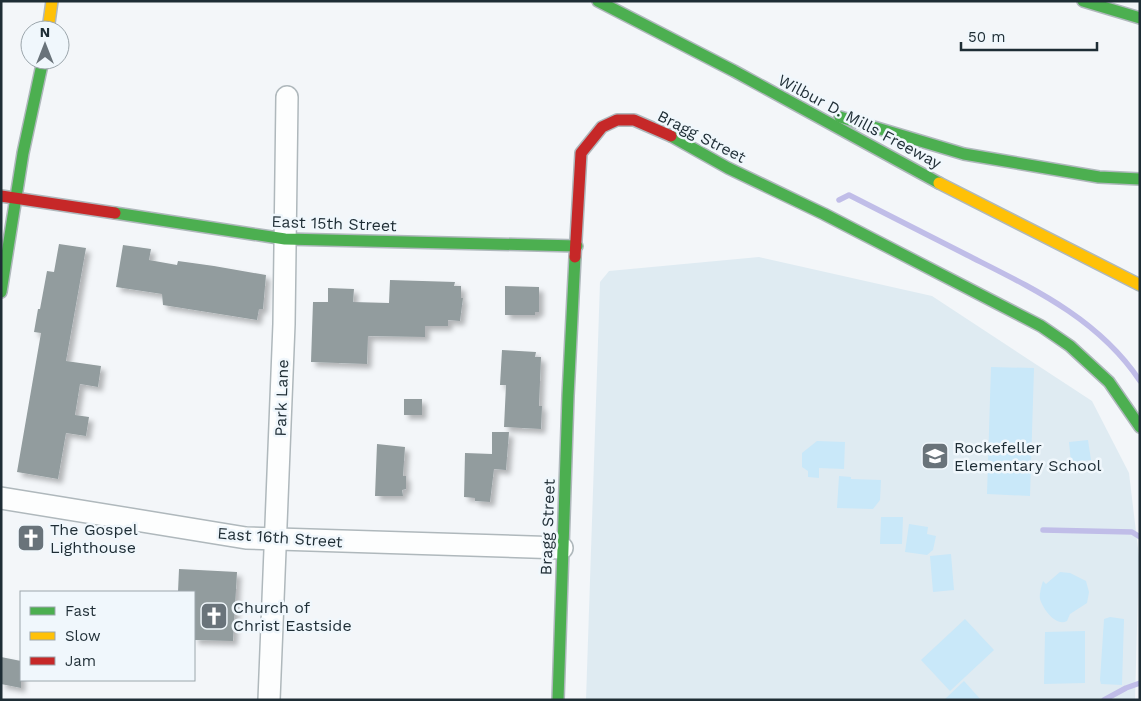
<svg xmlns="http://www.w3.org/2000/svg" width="1141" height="701" font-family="'Work Sans',sans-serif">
<defs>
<filter id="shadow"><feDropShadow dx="4.5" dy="4.5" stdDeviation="2.5" flood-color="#0004"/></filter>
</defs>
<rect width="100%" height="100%" fill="#f3f6f9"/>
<path fill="#dfebf2" d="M759 257 932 296 1092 401 1129 473 1139 557 1135 700H586L600 282 609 271Z"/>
<g fill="#c9e8f9">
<path d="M991 367 1034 368 1030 496 987 494Z"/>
<path d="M1088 440 1091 460 1071 462 1069 442Z"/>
<path d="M817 441 845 442 844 469 819 468V478L808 477V471L802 467V453Z"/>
<path d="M839 476 851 477V479L881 480 880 500 873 509 837 508Z"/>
<path d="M881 517H903L902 544H880Z"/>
<path d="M909 524 928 527 927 534 936 536 933 550 927 555 905 552Z"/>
<path d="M951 554 954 590 933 592 930 556Z"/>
<path d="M1060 572 1070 573 1086 581 1089 592 1087 603 1070 614 1067 621C1056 627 1043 609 1040 599 1039 594 1042 584 1043 581L1046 584Z"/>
<path d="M1110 617 1124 619 1122 685 1101 684 1100 680 1104 619Z"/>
<path d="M965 619 994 650 950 691 921 660Z"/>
<path d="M1085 631V683L1044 684 1045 632Z"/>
<path d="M964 681 981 700H944Z"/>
</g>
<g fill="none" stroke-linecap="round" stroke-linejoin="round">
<g stroke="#c0bde8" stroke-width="5.5">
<path d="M839 200 849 195C888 215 928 235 967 255 1032 288 1098 318 1140 381"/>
<path d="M1043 530 1132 532 1140 537"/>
<path d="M1104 700 1126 688 1140 683"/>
</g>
</g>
<g fill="#929c9e" filter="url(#shadow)">
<path d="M59 244 86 248 66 361 101 366 98 387 80 384 75 415 89 417 86 436 66 433 58 479 17 472 41 333 34 332 38 309H40L47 271 54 272Z"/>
<path d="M123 245 151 249 149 260 177 265 178 261 214 266 266 275 263 309H259L257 320 163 305 162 294 116 287Z"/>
<path d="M390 280 455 282 454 286H461V298H463L460 321 448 320V326H425V337L368 336 367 364 311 362 313 302H328V288L354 289 353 302 389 303Z"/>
<path d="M505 286 539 287V312H535V315H505Z"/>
<path d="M502 350 536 352 535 357H541L539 406H542L541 429 504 427 506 385H500Z"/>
<rect x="404" y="399" width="18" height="16"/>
<path d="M492 432H509L506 470 494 469 490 502 475 501V498L464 497 465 453 492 454Z"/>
<path d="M377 444 405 447 403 476H406V489L402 490 403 496H375Z"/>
<path d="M179 569 237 572 233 641 194 640V592H178Z"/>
<path d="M1 657 21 661V688L1 684Z"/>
</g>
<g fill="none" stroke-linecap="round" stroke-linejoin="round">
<g stroke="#afb8bc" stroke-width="24">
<g id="street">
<path d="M1 498 246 538 562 548"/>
<path d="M269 700 284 324 287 97"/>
</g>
</g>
<g stroke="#afb8bc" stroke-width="14">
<g id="fast">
<path d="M598 1 734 71 939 183"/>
<path d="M1083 1 1140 18"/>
<path d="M840 117 964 154 1099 177 1140 179"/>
<path d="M671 136 728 168 824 214 1041 326 1070 346 1109 382 1140 427"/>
<path d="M115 213 285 239 577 246"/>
<path d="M1 292 23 153 43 60"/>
<path d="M558 700 568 396 575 257"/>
</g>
</g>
<g stroke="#afb8bc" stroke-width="14">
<g id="slow">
<path d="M48 30 52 1"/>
<path d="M939 183 1140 285"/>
</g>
</g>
<g stroke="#afb8bc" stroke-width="14">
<g id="jam">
<path d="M1 196 115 213"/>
<path d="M575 257 581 153 602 127 617 120H634L671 136"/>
</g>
</g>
<use href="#street" stroke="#fdfefe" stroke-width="21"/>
<use href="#fast" stroke="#4caf50" stroke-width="11"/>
<use href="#slow" stroke="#ffc107" stroke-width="11"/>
<use href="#jam" stroke="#c62828" stroke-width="11"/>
</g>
<defs>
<g id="school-square" transform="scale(1.4375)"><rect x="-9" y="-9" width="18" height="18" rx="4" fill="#69737a" stroke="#f0f7fc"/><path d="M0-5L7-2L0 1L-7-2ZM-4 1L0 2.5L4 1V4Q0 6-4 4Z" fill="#fff"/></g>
<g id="church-square" transform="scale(1.4375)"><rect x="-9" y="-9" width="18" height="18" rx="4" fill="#69737a" stroke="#f0f7fc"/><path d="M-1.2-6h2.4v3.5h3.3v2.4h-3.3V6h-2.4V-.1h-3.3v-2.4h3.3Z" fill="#fff"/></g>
</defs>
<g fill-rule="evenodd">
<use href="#school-square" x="935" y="456"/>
<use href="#church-square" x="31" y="538"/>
<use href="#church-square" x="214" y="616"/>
</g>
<g text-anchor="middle" stroke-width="5" stroke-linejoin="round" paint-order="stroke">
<g font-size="16" fill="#1e2d35" stroke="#f0f7fc">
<text transform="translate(860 121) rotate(28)" y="6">Wilbur D. Mills Freeway</text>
<text transform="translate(702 136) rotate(27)" y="6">Bragg Street</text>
<text transform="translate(334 223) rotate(2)" y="6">East 15th Street</text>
<text transform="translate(281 398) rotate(-88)" y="6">Park Lane</text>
<text transform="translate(547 527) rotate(-88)" y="6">Bragg Street</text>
<text transform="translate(280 537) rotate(4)" y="6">East 16th Street</text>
</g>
<g font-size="16" fill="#1e2d35" stroke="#f0f7fc" text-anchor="start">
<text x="954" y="453">Rockefeller<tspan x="954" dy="18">Elementary School</tspan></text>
<text x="50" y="535">The Gospel<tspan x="50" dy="18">Lighthouse</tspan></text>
<text x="233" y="613">Church of<tspan x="233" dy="18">Christ Eastside</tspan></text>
</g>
</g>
<rect width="1141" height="701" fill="none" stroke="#1e2d35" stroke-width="5"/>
<rect x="20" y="591" width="175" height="90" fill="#f0f7fc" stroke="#9ca6ac"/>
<rect x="30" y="607" width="25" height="8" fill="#4caf50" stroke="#9ca6ac"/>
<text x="65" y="616" font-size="15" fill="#1e2d35">Fast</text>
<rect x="30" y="632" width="25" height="8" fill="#ffc107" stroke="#9ca6ac"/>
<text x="65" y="641" font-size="15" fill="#1e2d35">Slow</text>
<rect x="30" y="657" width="25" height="8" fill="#c62828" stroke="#9ca6ac"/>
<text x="65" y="666" font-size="15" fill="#1e2d35">Jam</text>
<g transform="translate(45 45)"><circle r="24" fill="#f0f7fc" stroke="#9ca6ac"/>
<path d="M0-4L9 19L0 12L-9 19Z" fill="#69737a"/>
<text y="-8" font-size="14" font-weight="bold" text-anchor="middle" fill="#1e2d35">N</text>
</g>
<path d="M961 42v8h136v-8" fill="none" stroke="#1e2d35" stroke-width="2.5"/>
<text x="968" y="42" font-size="15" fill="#1e2d35" stroke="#f0f7fc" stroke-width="4" paint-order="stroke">50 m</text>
</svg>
